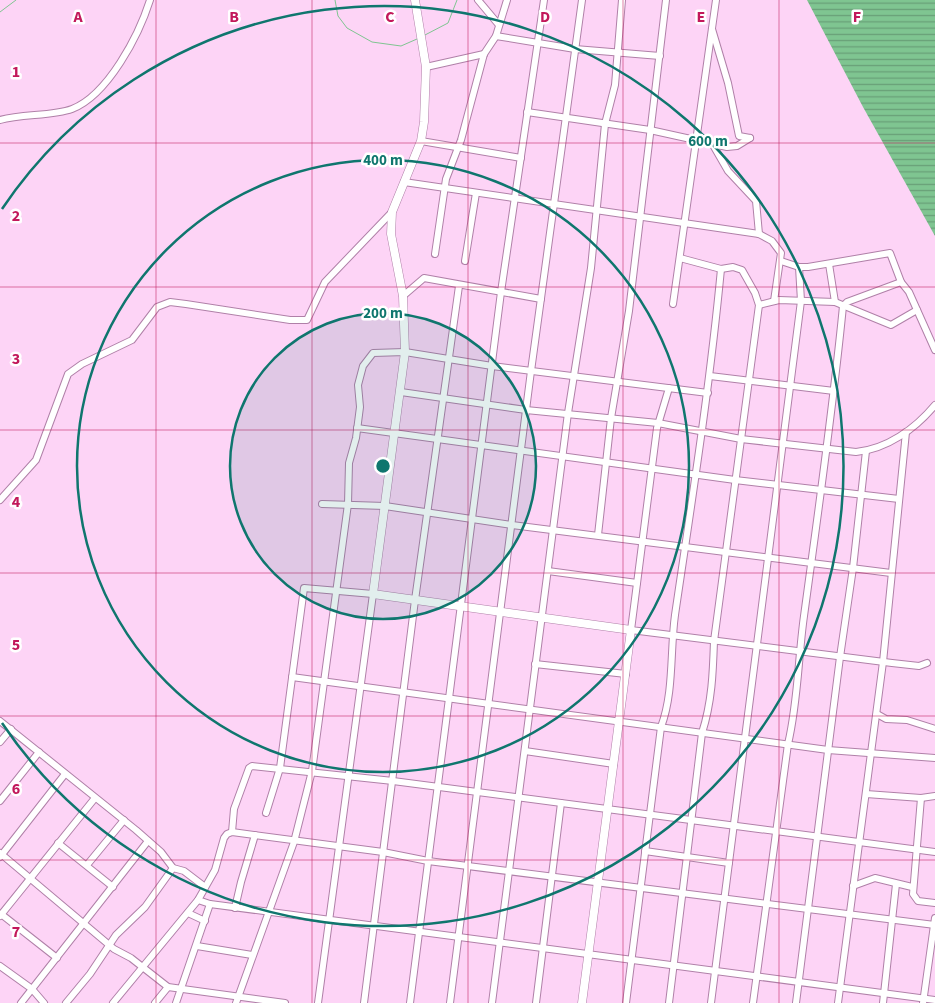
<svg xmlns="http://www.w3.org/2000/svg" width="935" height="1003" font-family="'Source Sans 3',sans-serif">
<defs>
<pattern id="water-rules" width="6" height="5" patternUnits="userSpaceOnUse" patternTransform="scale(1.25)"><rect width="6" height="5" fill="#7fc591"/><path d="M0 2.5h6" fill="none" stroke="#689f77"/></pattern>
</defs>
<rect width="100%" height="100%" fill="#fdd4f6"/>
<path fill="url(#water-rules)" d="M807 0H935V236L863 107Z"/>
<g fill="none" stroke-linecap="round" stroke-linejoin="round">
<g stroke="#7fc591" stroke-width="1">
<path d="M335 0 338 16 347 28 372 42 401 46 417 39"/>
<path d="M0 12 16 0"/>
<path d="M425 35 448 23 457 0"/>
</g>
<g stroke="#b080a8" stroke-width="8">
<g id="minor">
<path d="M478 0 499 25"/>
<path d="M712 29 728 83 739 136 750 138"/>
<path d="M496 36 575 49 660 56"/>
<path d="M426 67 484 54"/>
<path d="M527 112 650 130 727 147 737 146 750 138"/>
<path d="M0 120C22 114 53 116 72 109 108 95 139 35 150 0"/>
<path d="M421 141 521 158"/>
<path d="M713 145 728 171 756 201 759 234"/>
<path d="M404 182 759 234 772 241 781 253 774 301"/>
<path d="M435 254 446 179 461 140 484 54 496 36 507 0"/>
<path d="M465 261 476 193"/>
<path d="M781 261 799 267H808L890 253 901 282 909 292 935 350"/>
<path d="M829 264 835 302"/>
<path d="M403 296 424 278 541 299"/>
<path d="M673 304 716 0"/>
<path d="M759 305 779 300 835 302 891 325 917 310"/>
<path d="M710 376 834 391"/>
<path d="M669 388 657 428 631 630 892 663 919 666 927 663"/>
<path d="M401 392 526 410 658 423 741 439 856 452C887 449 915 429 935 405"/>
<path d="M357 428 735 480 899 499"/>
<path d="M0 500 36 460 68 374 82 364 132 340 157 307 170 302 186 304 290 320H307L325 282 392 212"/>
<path d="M322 504 385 506 512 525 891 573"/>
<path d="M598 535 611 418 629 311 666 0"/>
<path d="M548 571 637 583"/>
<path d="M535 664 626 674"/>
<path d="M292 677 828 750 935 758"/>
<path d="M877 714 886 719 907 720 935 729"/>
<path d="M0 721 136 830 161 852 173 868 184 871 205 887"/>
<path d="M0 742 11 729"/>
<path d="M525 751 614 764"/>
<path d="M866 794 921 798 935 796"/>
<path d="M921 798 913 894 918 901 935 903"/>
<path d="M0 801 39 752"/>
<path d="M266 813 280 768 304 588 373 594 318 1003"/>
<path d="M232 832 234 809 249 768 252 766 393 781 935 852"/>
<path d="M58 843 113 887"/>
<path d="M645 851 729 863"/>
<path d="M0 853 114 949 131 958 168 987 285 1003"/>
<path d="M0 857 65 774"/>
<path d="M87 865 124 820"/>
<path d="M853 886 875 878 912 887"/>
<path d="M198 900 210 904 935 1000"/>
<path d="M235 908 241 882 255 835"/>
<path d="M188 913 205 921"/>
<path d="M1 914 57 958"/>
<path d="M0 916 95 798"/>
<path d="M197 946 252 955"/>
<path d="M0 966 32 989 44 1003"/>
<path d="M21 1003 148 841"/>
<path d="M66 1003 90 974 116 935 145 907 173 868"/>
<path d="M113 1003 198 900 215 870 224 838 227 834 232 832 383 852 428 861 935 925"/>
<path d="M155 1003 168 987"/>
<path d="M176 1003 210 904"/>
<path d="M236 1003 294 842 312 771 348 504 349 463 356 438 360 407 358 385 363 366 373 353 405 352 492 366 708 393"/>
<path d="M364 1003 415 600 459 286"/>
<path d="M410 1003 501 292 544 0"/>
<path d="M450 1003 531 371 582 0"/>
<path d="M492 1003 568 413 591 268 605 124 615 85 622 0"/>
<path d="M536 1003 561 803"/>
<path d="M626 1003 661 727C674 693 670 651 675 615 692 500 710 385 721 269"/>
<path d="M669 1003 702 733C712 702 713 672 714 641L759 305 755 293 742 270 733 267 721 269 680 258"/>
<path d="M711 1003 801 301 799 267"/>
<path d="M753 1003 788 744C798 702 798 659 804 616 818 513 833 409 843 306L847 302 901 282"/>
<path d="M796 1003 840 657 853 568 866 451"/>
<path d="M838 1003 883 662 906 432"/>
<path d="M883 1003 896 884"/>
<path d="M923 1003 935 918"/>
</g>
</g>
<g stroke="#b080a8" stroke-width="9">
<path id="tertiary" d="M415 0 426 67 424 122 421 141 392 212 391 234 403 296 405 352 373 594 631 630 582 1003"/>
</g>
<use href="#minor" stroke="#fff" stroke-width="6"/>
<use href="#tertiary" stroke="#fff" stroke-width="8"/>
</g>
<path fill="none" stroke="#c2185b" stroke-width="1" stroke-opacity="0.55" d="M156 0V1003M312 0V1003M468 0V1003M623 0V1003M779 0V1003M0 143H935M0 287H935M0 430H935M0 573H935M0 716H935M0 860H935"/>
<circle cx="383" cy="466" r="153" fill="#0f766e" fill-opacity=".12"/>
<g fill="none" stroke="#0f766e" stroke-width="2.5">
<circle cx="383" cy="466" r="153"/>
<circle cx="383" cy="466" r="306"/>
<path d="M2 209A460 460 0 1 1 2 723"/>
</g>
<g font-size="16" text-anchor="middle" font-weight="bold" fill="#c2185b" stroke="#fff" stroke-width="5" stroke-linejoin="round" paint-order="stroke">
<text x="78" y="22">A</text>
<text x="234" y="22">B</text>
<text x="390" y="22">C</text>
<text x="545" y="22">D</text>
<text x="701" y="22">E</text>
<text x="857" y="22">F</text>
<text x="16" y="77">1</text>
<text x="16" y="221">2</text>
<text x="16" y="364">3</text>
<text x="16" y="507">4</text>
<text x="16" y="650">5</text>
<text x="16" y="794">6</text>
<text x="16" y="937">7</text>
</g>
<circle cx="383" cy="466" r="8" fill="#0f766e" stroke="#fff" stroke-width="2.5"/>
<g font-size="15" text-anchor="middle" font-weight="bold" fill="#0f766e" stroke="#fff" stroke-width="5" stroke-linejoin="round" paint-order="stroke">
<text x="708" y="146">600 m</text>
<text x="383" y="165">400 m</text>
<text x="383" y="318">200 m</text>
</g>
</svg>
